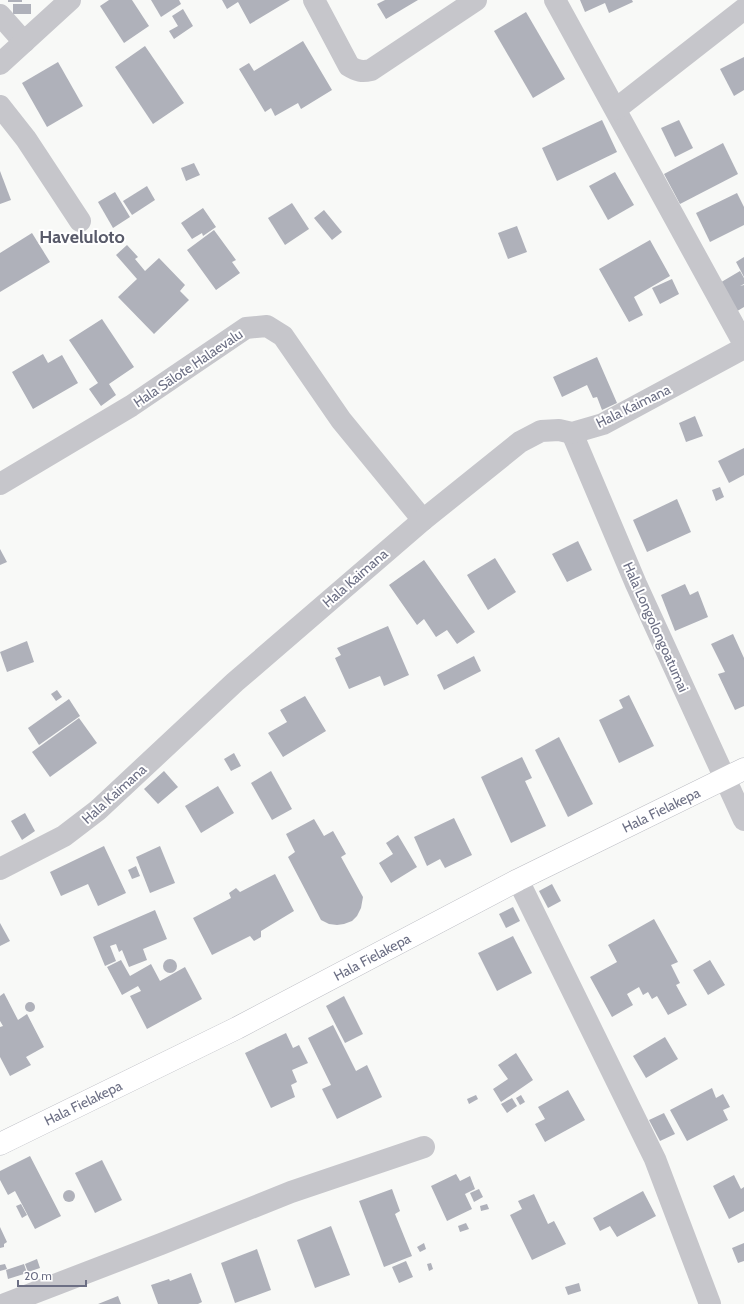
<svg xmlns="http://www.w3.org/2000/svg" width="744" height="1304" font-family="Cabin,sans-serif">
<rect width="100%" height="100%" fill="#f8f9f7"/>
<g fill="#afb1ba">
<rect x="8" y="0" width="14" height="2"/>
<path d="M109 0H132L149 26 124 43 100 6Z"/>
<path d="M151 0H179L181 4 161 17Z"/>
<path d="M222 0H290L250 24 238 2 227 9Z"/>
<path d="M385 0H418L386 19 377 4Z"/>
<path d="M580 0H632L633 2 609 13 605 3 585 12Z"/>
<rect x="13" y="4" width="18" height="10"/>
<path d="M183 9 193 26 174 39 169 31 178 26 172 16Z"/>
<path d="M526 12 565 79 533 98 494 31Z"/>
<path d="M303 41 332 90 301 109 298 103 275 116 271 108 265 112 239 69 249 63 254 71Z"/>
<path d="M145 46 184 103 153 124 115 67Z"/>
<path d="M744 57V90L734 96 720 69Z"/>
<path d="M58 62 83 106 47 127 22 83Z"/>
<path d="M602 120 617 152 557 181 542 148Z"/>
<path d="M679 120 693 148 675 157 661 128Z"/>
<path d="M723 143 738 174 680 204 664 174Z"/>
<path d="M194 163 200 175 186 181 181 168Z"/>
<path d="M0 171 11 200 0 204Z"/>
<path d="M615 172 634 205 608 220 589 186Z"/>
<path d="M147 186 155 200 132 215 123 201Z"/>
<path d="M115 192 130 217 113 228 98 202Z"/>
<path d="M737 193 744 207V225L710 242 696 213Z"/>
<path d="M292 203 309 229 285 245 268 218Z"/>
<path d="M203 208 216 227 203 236 202 233 192 239 181 223Z"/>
<path d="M324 210 342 232 332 240 314 218Z"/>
<path d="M517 226 527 252 508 259 498 233Z"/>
<path d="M214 230 236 260 232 262 240 273 216 290 187 250Z"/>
<path d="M32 233 50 262 0 292V253Z"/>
<path d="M650 240 670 276 634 297 643 315 629 322 599 269Z"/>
<path d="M127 245 138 257 135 259 145 271 159 258 185 285 180 291 189 300 154 334 118 297 137 279 116 255Z"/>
<path d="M744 257V277L736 262Z"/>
<path d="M740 271 744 278V284L740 286 744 285V307L734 313 718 284Z"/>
<path d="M672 279 679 294 660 304 652 288Z"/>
<path d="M102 319 134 367 109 384 116 395 101 406 89 389 98 383 69 340Z"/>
<path d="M43 354 48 363 62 355 78 383 33 409 12 372Z"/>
<path d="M597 357 617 403 602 410 597 397 593 398 587 385 562 397 553 377Z"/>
<path d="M695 416 703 436 686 442 679 423Z"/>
<path d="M744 448V475L729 483 718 461Z"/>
<path d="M720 487 724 497 716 501 712 490Z"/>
<path d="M677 499 691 532 647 552 633 520Z"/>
<path d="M578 541 592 570 567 582 552 554Z"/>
<path d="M0 549 7 562 0 565Z"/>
<path d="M495 558 516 592 488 610 467 575Z"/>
<path d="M424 560 475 632 457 644 447 630 436 637 424 619 417 625 389 585Z"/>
<path d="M685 584 690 595 698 591 708 617 675 631 661 595Z"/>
<path d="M388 626 409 675 384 686 380 676 349 689 335 658 341 655 337 648Z"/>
<path d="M733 634 744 658V706L735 710 718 674 725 672 711 644Z"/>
<path d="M27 641 34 662 7 672 0 652Z"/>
<path d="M474 656 481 671 444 690 437 675Z"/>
<path d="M57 690 62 697 56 701 51 694Z"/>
<path d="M629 695 654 746 619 763 599 720 623 708 619 700Z"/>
<path d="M305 696 326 731 283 757 268 733 287 722 280 710Z"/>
<path d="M69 699 80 716 39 745 28 728Z"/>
<path d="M79 718 97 743 50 777 32 752Z"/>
<path d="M559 737 593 804 568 817 535 750Z"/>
<path d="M234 753 241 766 231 771 224 759Z"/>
<path d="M522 757 532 778 525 781 546 826 511 843 481 777Z"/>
<path d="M164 771 178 787 158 804 144 789Z"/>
<path d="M271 771 292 809 272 820 251 783Z"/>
<path d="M218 786 234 813 201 833 185 806Z"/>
<path d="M25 813 35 831 22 840 11 821Z"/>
<path d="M454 818 472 855 445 868 440 859 427 866 414 837Z"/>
<path d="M314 819 324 836 333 831 346 854 341 857 363 897 361 908 357 916 352 921 344 924 337 925 329 924 321 920 288 857 295 852 286 834Z"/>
<path d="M398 835 417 867 391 883 379 863 393 854 386 843Z"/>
<path d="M104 846 126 893 98 906 88 884 61 896 50 872Z"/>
<path d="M160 846 175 883 150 893 136 857Z"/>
<path d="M136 866 140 876 132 879 128 870Z"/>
<path d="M275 874 294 911 261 931V937L254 941 250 936 212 955 193 918 231 898 229 893 236 888 240 892Z"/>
<path d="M552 884 561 901 548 908 539 891Z"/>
<path d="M513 907 520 921 506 928 499 914Z"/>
<path d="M155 910 167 939 143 949 147 960 129 967 122 950 119 952 116 944 110 946 116 961 105 966 93 937Z"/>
<path d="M654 919 678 962 671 965 680 983 676 985 687 1005 668 1015 657 996 652 999 648 992 643 995 639 987 627 994 633 1005 612 1017 590 977 617 962 608 945Z"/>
<path d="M0 923 10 941 0 946Z"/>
<path d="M513 936 532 973 497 991 478 953Z"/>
<circle cx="170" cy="966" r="7"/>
<path d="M121 960 130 976 151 964 160 981 185 967 202 999 147 1029 130 996 141 991 138 986 122 995 107 967Z"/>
<path d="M710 960 725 985 708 995 693 970Z"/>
<path d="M4 993 18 1020 27 1014 44 1047 26 1057 31 1065 10 1076 0 1057V1027L3 1026 0 1021V996Z"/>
<path d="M344 996 363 1034 345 1043 326 1006Z"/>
<circle cx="30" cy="1007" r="5"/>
<path d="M333 1025 356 1071 367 1065 382 1097 337 1119 322 1089 331 1085 308 1038Z"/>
<path d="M286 1033 293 1048 299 1045 308 1063 292 1070 297 1082 291 1085 295 1097 271 1108 245 1053Z"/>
<path d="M665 1037 678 1059 646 1078 633 1056Z"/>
<path d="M516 1053 533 1080 501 1102 493 1089 508 1079 498 1065Z"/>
<path d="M712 1088 716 1098 723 1094 730 1107 723 1110 728 1120 687 1141 670 1110Z"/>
<path d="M568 1090 585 1120 545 1142 535 1124 545 1119 538 1107Z"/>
<path d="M476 1095 478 1099 469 1104 467 1099Z"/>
<path d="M521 1095 525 1102 520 1105 516 1098Z"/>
<path d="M512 1098 517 1106 507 1113 501 1104Z"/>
<path d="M664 1113 675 1134 660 1141 649 1120Z"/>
<path d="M30 1156 61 1216 35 1229 15 1191 8 1195 0 1180V1171Z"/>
<path d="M102 1160 122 1200 95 1213 75 1173Z"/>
<path d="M456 1174 460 1181 470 1176 475 1189 465 1194 472 1209 447 1221 431 1186Z"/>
<path d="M734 1175 741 1189 744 1187V1211L729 1219 713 1186Z"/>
<path d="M392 1189 400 1211 395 1214 412 1256 384 1267 359 1201Z"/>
<path d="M479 1189 483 1197 474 1202 470 1193Z"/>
<circle cx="69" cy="1196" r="6"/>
<path d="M643 1191 656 1216 617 1237 610 1226 600 1231 593 1218Z"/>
<path d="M534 1194 548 1224 554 1221 566 1244 532 1260 510 1215 522 1209 518 1201Z"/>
<path d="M21 1204 27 1215 22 1218 16 1206Z"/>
<path d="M487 1204 489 1209 481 1211 480 1206Z"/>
<path d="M466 1223 469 1229 460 1232 458 1226Z"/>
<path d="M331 1226 350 1275 315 1288 297 1240Z"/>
<path d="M0 1227 7 1242 4 1244V1247L0 1248Z"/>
<path d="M424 1243 426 1249 420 1252 417 1247Z"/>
<path d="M744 1243V1261L738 1263 732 1248Z"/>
<path d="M257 1249 271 1290 235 1303 221 1263Z"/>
<path d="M37 1259 40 1268 28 1272 25 1264Z"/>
<path d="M406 1261 413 1277 399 1283 392 1267Z"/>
<path d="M431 1263 433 1269 429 1271 427 1264Z"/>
<path d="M5 1264 7 1269 0 1271V1265Z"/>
<path d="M24 1264 27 1273 8 1279 6 1270Z"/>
<path d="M191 1273 202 1302 198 1304H158L151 1285 169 1279 170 1281Z"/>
<path d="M579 1283 581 1291 568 1295 565 1287Z"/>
<path d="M118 1296 121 1304H98Z"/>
</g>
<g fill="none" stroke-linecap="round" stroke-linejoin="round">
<g stroke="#babbc2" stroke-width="23">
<path id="secondary" d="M0 1144 237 1028 518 880 744 769"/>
</g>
<g stroke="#c6c6cb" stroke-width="22">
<path d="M314 0 349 66C357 71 362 72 371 70L476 0"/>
<path d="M555 0 744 344"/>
<path d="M0 15 24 42"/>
<path d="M0 64 70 0"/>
<path d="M0 106 26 139 80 221"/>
<path d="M616 109 744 9"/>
<path d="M572 433 636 584 744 820"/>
<path d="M0 484 131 406 246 328 267 326 283 336 341 420 423 520"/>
<path d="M0 869 64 836 98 810 235 682 423 520 520 442 541 431 559 430 572 433 603 424 744 348"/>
<path d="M518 880 655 1159 710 1304"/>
<path d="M5 1304 161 1244 291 1192 424 1147"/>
</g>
<use href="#secondary" stroke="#fff" stroke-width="22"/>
</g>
<g text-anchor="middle" stroke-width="4" stroke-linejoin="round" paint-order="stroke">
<g font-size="14" fill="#6c6f84" stroke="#fff">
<text transform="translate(188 368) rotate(-34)" y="5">Hala Sālote Halaevalu</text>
<text transform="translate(633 406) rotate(-26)" y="5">Hala Kaimana</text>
<text transform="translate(355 578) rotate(-41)" y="5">Hala Kaimana</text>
<text transform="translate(656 627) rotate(66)" y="5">Hala Longolongoatumai</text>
<text transform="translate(114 794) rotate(-42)" y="5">Hala Kaimana</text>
<text transform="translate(661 810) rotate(-26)" y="5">Hala Fielakepa</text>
<text transform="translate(372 957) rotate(-28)" y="5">Hala Fielakepa</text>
<text transform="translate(83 1103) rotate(-26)" y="5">Hala Fielakepa</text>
</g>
<g font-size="18" font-weight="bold" fill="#595b6a" stroke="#fff">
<text x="82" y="243">Haveluloto</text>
</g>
</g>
<path d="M18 1280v6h68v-6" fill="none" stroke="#6c6f84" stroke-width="2"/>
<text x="24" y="1280" font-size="12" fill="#6c6f84" stroke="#ffffff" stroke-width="3" paint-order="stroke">20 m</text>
</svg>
